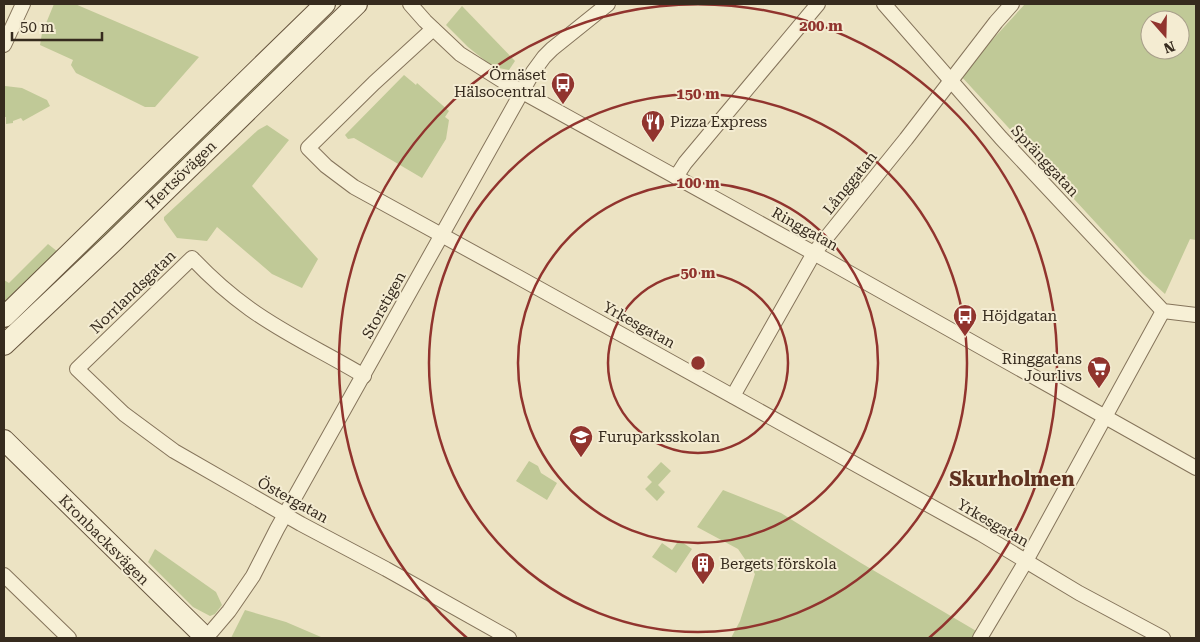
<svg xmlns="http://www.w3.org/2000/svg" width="1200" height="642" font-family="'Roboto Serif',serif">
<rect width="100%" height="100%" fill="#ece3c3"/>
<g fill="#c0c997" fill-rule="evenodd">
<path d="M54 4H75L199 57 155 107H145L76 73 71 65 73 60 40 45 42 33Z"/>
<path d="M1025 4H1196V240L1190 239 1165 294 1143 274 960 75ZM1150 20H1180V50H1150Z"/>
<path d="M462 6 515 61 509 70 493 67 468 47 446 25Z"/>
<path d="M301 40 303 43 36 303 33 301Z"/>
<path d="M404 75 416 85 417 83 449 111 445 117 449 120 446 139 422 178 354 138 348 139 345 135Z"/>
<path d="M5 86 22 88 47 100 50 106 23 121 21 118 13 121V123L6 124V117H4V91Z"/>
<path d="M267 125 289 140 252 186 318 259 302 288 272 274 217 227 207 241 177 238 164 220V217L258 130Z"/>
<path d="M48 244 58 252 4 305V280L9 283Z"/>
<path d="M529 461 538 466 541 473 557 483 547 500 516 481Z"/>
<path d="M661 462 671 471 658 485 665 492 657 501 645 489 652 482 647 477Z"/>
<path d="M723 490 781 513 861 563 983 635 981 638H731L740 621 755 574 738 549 697 527Z"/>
<path d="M679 540 692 549 676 573 652 557 662 543 672 550Z"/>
<path d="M155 549 216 592 222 605 215 614 210 616 193 607 148 562Z"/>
<path d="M245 610 286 622 321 637 329 638H231Z"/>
</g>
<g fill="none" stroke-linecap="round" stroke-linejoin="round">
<g stroke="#85745b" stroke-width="16">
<g id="street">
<path d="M410 4 425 21 460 54 506 83 828 261 1196 468"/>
<path d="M884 4 1001 138 1163 311 1196 315"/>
<path d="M433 29 374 83 310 146 308 148 326 166 354 187 518 277 981 534 1079 593 1163 638"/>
<path d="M4 45 23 4"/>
<path d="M676 177 685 163 818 4"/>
<path d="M364 376C326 353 286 335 250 309 229 294 210 277 192 258L77 369 124 414 174 451 301 524 386 569 509 638"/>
<path d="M733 396 814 253 906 139 996 22 1012 4"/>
<path d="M4 575 69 638"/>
<path d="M206 638 229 611 253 576 277 529 533 72 544 57 552 49 608 4"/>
<path d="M980 638 1026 561 1163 311"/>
</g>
</g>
<g stroke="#67553e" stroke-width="22">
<g id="secondary">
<path d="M4 317 325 4"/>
<path d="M4 345 113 242 357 4"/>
<path d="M4 440 206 638"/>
</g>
</g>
<use href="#street" stroke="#f7f0d6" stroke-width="14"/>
<use href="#secondary" stroke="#f7f0d6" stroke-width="20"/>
</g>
<g fill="none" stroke="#91342e" stroke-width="2.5">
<circle cx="698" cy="363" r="90"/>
<circle cx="698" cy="363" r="180"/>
<circle cx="698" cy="363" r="269"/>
<path d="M467 638A359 359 0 1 1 929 638"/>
</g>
<defs>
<g id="bus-pin" transform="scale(1.25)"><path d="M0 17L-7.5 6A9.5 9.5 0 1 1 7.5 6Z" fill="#91342e" stroke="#f4ecd2"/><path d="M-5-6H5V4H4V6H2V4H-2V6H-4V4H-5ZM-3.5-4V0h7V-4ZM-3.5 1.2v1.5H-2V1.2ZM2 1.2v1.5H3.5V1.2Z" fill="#fff"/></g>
<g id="restaurant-pin" transform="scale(1.25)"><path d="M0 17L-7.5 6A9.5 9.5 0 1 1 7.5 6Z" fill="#91342e" stroke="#f4ecd2"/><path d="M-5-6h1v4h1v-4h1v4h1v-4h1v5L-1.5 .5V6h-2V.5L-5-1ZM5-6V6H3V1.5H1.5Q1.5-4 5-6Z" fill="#fff"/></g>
<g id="supermarket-pin" transform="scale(1.25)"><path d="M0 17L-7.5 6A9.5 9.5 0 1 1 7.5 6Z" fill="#91342e" stroke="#f4ecd2"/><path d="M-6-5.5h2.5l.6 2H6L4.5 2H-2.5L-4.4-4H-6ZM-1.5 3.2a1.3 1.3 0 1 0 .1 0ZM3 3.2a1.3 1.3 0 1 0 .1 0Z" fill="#fff"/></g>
<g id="school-pin" transform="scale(1.25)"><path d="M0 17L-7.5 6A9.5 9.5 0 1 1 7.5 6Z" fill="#91342e" stroke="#f4ecd2"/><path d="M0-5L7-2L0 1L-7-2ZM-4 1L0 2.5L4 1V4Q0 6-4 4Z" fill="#fff"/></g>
<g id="building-pin" transform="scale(1.25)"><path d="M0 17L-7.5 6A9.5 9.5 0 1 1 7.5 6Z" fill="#91342e" stroke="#f4ecd2"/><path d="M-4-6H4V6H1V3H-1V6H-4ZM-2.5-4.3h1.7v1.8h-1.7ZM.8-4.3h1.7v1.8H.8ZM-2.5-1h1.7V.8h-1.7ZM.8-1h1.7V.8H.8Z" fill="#fff"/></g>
</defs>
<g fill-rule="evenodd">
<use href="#bus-pin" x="563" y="84"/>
<use href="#restaurant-pin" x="653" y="122"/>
<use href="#bus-pin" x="965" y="316"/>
<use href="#supermarket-pin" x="1099" y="368"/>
<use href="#school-pin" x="581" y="437"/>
<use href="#building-pin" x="703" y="564"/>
</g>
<g text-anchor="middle" stroke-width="4" stroke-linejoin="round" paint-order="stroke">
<g font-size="15" fill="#362b1e" stroke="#f4ecd2" text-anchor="start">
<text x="546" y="80" text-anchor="end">Örnäset<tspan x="546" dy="17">Hälsocentral</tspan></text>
<text x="670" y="127">Pizza Express</text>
<text x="982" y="321">Höjdgatan</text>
<text x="1082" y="364" text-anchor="end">Ringgatans<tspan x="1082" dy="17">Jourlivs</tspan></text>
<text x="598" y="442">Furuparksskolan</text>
<text x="720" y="569">Bergets förskola</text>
</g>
<g font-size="15" fill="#362b1e" stroke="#f4ecd2">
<text transform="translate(1045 161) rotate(47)" y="5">Spränggatan</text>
<text transform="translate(181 175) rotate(-44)" y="5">Hertsövägen</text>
<text transform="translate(850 183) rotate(-51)" y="5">Långgatan</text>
<text transform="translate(805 229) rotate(29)" y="5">Ringgatan</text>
<text transform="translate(133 292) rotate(-44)" y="5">Norrlandsgatan</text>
<text transform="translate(384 305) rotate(-61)" y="5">Storstigen</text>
<text transform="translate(639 325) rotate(29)" y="5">Yrkesgatan</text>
<text transform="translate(293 500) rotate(29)" y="5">Östergatan</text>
<text transform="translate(993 523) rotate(30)" y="5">Yrkesgatan</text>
<text transform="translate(104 540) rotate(45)" y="5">Kronbacksvägen</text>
</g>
<g font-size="20" font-weight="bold" fill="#603220" stroke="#f4ecd2">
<text x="1012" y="486">Skurholmen</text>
</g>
</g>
<circle cx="698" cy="363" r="8" fill="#91342e" stroke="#f4ecd2" stroke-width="2.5"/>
<g font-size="15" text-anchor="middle" font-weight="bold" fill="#91342e" stroke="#f4ecd2" stroke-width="4" stroke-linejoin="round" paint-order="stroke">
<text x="821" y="31">200 m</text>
<text x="698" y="99">150 m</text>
<text x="698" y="188">100 m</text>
<text x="698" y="278">50 m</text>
</g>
<rect width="1200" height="642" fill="none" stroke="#362b1e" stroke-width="10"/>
<g transform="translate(1165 35) rotate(160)"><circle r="24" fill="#f4ecd2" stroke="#a89f8a"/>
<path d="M0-4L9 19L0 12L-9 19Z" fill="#91342e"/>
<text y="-8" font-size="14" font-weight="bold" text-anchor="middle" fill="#362b1e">N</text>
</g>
<path d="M12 32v8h90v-8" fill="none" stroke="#362b1e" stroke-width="2.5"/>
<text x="20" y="32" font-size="15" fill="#362b1e" stroke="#f4ecd2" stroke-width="4" paint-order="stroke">50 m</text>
</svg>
